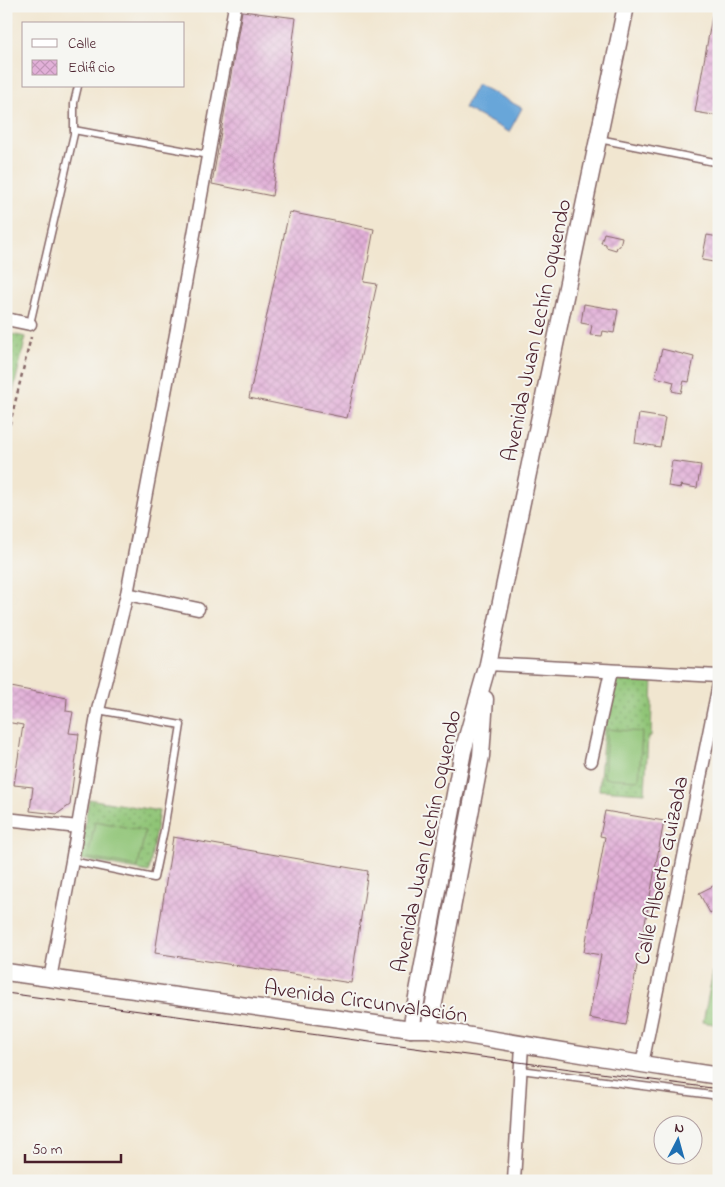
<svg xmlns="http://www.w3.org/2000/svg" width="725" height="1187" font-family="'Indie Flower',sans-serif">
<defs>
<pattern id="grass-dots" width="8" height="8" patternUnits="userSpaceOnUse" patternTransform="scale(1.25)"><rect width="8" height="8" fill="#8fc476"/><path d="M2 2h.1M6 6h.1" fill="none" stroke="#779f61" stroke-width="1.8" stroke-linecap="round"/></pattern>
<pattern id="building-cross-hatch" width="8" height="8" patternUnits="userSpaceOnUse" patternTransform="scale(1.25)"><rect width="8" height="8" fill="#e2b0d8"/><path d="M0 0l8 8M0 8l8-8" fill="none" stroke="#c397ba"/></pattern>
</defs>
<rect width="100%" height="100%" fill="#f6f6f2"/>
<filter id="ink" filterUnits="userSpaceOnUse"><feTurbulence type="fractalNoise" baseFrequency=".02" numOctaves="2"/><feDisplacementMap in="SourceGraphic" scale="10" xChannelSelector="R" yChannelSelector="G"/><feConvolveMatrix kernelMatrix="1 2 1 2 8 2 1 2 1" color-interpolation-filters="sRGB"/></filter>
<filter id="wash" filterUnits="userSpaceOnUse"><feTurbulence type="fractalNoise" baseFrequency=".0096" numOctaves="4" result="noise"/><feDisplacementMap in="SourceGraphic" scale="20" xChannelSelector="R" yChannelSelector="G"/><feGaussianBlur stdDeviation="1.12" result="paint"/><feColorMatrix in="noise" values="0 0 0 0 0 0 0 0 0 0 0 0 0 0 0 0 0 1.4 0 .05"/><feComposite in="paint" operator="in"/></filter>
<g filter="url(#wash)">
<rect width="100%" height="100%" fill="#f1e6d0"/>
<g fill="url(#grass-dots)" stroke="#6c7250">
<path d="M6 333 26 337 6 422Z"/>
<path d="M619 676 653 677 651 736 648 737 645 793 599 790 604 729 612 683Z"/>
<path d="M89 799 159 811 149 872 79 859Z"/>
</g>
<g fill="#8fc476" stroke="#6c7250">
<path d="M607 729 642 732 639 780 604 778Z"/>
<path d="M95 821 145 831 138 867 88 858Z"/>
<path d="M713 972 719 973V1025L703 1022Z"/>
</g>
<path fill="#67a6d9" stroke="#586282" d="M477 84 522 108 509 132 464 108Z"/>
<g id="blocks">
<g fill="url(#building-cross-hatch)">
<path d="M242 11 296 18 272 196 212 184Z"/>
<path d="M713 11 719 12V116L695 112Z"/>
<path d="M289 212 374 229 364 282 377 284 347 418 249 398Z"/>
<path d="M604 233 622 237 620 246 617 247 616 250 606 247V244L601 243Z"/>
<path d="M707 235 719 237V263L702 260Z"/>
<path d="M584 304 618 310 614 333 603 331 602 336 590 335 592 325 581 323Z"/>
<path d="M662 349 694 357 689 382 684 381 681 393 672 391 674 382 655 377Z"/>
<path d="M639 414 665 418 660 447 635 443Z"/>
<path d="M672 461 701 465 697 488 680 485 681 488 668 486Z"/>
<path d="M6 686 67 698 66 711 73 712 69 733 79 734 70 805 57 814 30 811 33 787 14 785 23 725 6 722Z"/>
<path d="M605 811 664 821 626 1025 589 1018 601 955 584 952 605 837 600 836Z"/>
<path d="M173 837 368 871 351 983 155 953Z"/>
<path d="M719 883V908L710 913 699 893Z"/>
</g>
</g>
</g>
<g filter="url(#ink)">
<use href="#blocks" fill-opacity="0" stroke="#846565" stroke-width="1"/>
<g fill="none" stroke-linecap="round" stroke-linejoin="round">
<g stroke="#846565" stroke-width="9">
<g id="service">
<path d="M74 130 208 155"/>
<path d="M599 139 719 163"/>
<path d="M30 324 74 134V103L78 86"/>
<path d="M72 861 154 878 164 830 181 725 98 710"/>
<path d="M521 1070 719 1096"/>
</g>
</g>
<g stroke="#846565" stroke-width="15">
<g id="minor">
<path d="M6 319 30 324"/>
<path d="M127 594 198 609"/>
<path d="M488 664 719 676"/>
<path d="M591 761 611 671"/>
<path d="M6 819 78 827"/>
<path d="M50 979 72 861 98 710 127 594 177 329 235 6"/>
<path d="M642 1064 719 684"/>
<path d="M514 1181 522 1045"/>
</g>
</g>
<g stroke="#846565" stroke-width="19">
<g id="tertiary">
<path d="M6 972 411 1029H429L642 1064 719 1076"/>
<path d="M411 1029 463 751 488 664 626 6"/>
<path d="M429 1029 481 756 485 699"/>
</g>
</g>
<path stroke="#846565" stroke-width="2.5" stroke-dasharray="4 4" stroke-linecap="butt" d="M6 440 31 337"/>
<use href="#service" stroke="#fff" stroke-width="6"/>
<use href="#minor" stroke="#fff" stroke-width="12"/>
<use href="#tertiary" stroke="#fff" stroke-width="16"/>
<path stroke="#4a1f2b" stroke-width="1" d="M6 993 719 1089"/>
</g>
</g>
<g text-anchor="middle" stroke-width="4" stroke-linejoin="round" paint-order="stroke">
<g font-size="22" fill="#4a1f2b" stroke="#f6f6f2">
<text transform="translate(535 330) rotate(-78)" y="8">Avenida Juan Lechín Oquendo</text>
<text transform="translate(425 841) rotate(-78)" y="8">Avenida Juan Lechín Oquendo</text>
<text transform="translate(660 870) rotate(-78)" y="8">Calle Alberto Guizada</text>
<text transform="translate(366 1000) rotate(8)" y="8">Avenida Circunvalación</text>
</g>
</g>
<rect width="725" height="1187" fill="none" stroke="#f6f6f2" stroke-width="25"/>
<rect x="22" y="22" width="162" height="65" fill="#f6f6f2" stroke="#b1a0a2"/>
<rect x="32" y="39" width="25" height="8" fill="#ffffff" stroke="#b1a0a2"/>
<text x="68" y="48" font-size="15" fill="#4a1f2b">Calle</text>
<rect x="32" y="60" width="25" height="15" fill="url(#building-cross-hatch)" stroke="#b1a0a2"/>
<text x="68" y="72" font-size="15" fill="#4a1f2b">Edificio</text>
<g transform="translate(678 1140) rotate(6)"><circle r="24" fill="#f6f6f2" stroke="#b1a0a2"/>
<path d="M0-4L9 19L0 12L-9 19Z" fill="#1f6fb2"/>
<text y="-8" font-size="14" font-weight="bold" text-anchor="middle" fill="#4a1f2b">N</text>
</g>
<path d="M25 1154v8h96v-8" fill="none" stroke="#4a1f2b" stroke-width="2.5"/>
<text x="32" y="1154" font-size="15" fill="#4a1f2b" stroke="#f6f6f2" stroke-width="4" paint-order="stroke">50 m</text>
</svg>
